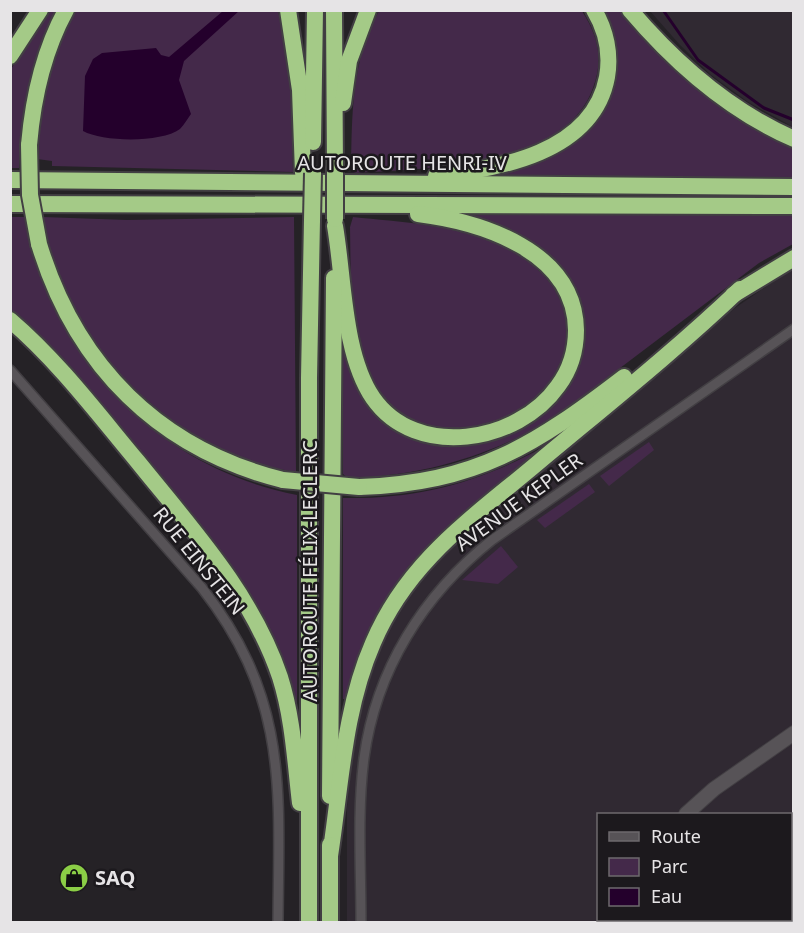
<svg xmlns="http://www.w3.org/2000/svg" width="804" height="933" font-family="'Noto Sans',sans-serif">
<rect width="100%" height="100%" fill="#252226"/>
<g fill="#302932" fill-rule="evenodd">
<path d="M650 11H793V127L748 102 711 75 680 45Z"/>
<path d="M793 268V922H347V808L353 749 364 692 378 650 398 611 441 555 505 498 735 308ZM598 814H790V920H598Z"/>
</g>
<g fill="#44294a">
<path d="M49 11H56C30 60 22 113 19 168H11V69Z"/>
<path d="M76 11H278L290 70 293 172 52 166V161L37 159C41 109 50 55 76 11Z"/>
<path d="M379 11H582C598 36 604 59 593 88 564 169 426 168 355 173L351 172C352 116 351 60 379 11Z"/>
<path d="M602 11H620C669 66 725 119 793 149V181L480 179 533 163 609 94Z"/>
<path d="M468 213 793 214V244L759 263 550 421C486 457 422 476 348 478L343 474V334L353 367 415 438 524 422 574 367 569 283 467 217Z"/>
<path d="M10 217H25C48 355 158 468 297 495V705H293L261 617 245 587 62 362 11 310Z"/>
<path d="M43 217 127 220 294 217 296 472C176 455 56 338 43 217Z"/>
<path d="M353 217C401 222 450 224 495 243 522 254 550 274 561 302 599 397 446 475 386 402 348 355 351 283 350 227Z"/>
<path d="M649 442 654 450 609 486 600 476Z"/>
<path d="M542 448 545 452C489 494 420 537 387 601 372 632 362 667 349 699H343V498C418 499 477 483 542 448Z"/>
<path d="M589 484 595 492 545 528 537 520Z"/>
<path d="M501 546 518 567 498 584 462 580Z"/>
</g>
<path fill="#24002c" d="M223 11H239L184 61 179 80 191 114C188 118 184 125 180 129 161 143 103 142 83 131L85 76 93 59 102 53 156 48 161 55 169 57Z"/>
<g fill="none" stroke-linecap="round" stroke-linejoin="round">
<path stroke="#24002c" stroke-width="3" d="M663 10 698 60 764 108 794 120"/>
<g stroke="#423f43" stroke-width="12">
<g id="street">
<path d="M10 370 202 588C289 699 279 790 278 922"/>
<path d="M361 922C361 868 357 812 364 758 376 670 423 595 492 540L794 329"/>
</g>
</g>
<g stroke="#423f43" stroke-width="16">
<g id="secondary">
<path d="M686 814 714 789 794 733"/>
<path d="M645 922V920"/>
</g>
</g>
<g stroke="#423f43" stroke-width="20">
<g id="highway">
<path d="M288 10 300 90 303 173"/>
<path d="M334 10 335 172"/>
<path d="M630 10C675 63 730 111 794 139"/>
<path d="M10 56 40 10"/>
<path d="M343 103 349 61 368 10"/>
<path d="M313 142 315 10"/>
<path d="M29 145C33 98 43 52 66 10"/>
<path d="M436 176C498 169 593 153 607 77 611 54 606 30 594 10"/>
<path d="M10 180 794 187"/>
<path d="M10 204 794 206"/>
<path d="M335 226C344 278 343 354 373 398 416 460 518 443 558 386 570 370 576 350 576 330 575 251 482 222 418 214"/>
<path d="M39 244C76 366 159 449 283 480"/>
<path d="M733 295 794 258"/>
<path d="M10 320C59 362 97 413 138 462 192 529 252 594 280 677 293 718 295 761 300 803"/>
<path d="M359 487C476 483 534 446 624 377"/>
<path d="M330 796 334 278"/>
<path d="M330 856C341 785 344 709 373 643 408 560 474 517 540 461 607 405 676 350 740 289"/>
<path d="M309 922V378L312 220"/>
<path d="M330 922V845"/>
</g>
</g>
<use href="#street" stroke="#575357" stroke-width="9"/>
<use href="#secondary" stroke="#575357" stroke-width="14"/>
<use href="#highway" stroke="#a4ca87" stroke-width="16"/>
<g stroke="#423f43" stroke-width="20" stroke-linecap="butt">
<g id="highway-bridge">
<path d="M29 145 30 195 39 244"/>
<path d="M335 219V172"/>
<path d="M312 220 313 173"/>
<path d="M283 480 359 487"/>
</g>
</g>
<use href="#highway-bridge" stroke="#a4ca87" stroke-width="16"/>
</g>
<defs>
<g id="shop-disc" transform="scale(1.5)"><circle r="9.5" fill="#8bce46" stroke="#1c191d"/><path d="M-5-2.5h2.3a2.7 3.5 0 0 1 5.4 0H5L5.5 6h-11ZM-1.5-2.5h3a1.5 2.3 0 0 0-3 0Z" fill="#111"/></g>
</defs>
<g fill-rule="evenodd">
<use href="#shop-disc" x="74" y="878"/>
</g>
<g text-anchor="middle" stroke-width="5" stroke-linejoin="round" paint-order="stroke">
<g font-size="20" fill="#e6e4e6" stroke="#1c191d">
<text x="402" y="170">AUTOROUTE HENRI-IV</text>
<text transform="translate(519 502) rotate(-36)" y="7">AVENUE KEPLER</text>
<text transform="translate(199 561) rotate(51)" y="7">RUE EINSTEIN</text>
<text transform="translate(310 571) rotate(-90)" y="7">AUTOROUTE FÉLIX-LECLERC</text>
</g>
<g font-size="20" font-weight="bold" fill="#e6e4e6" stroke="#1c191d" text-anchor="start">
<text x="95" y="885">SAQ</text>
</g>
</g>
<rect width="804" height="933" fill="none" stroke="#e6e4e6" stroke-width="24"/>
<rect x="597" y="813" width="195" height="108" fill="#1c191d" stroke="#6d6a6d" stroke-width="1.5"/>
<rect x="609" y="832" width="30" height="9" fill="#575357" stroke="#6d6a6d" stroke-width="1.5"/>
<text x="651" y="843" font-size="18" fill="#e6e4e6">Route</text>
<rect x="609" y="858" width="30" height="18" fill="#44294a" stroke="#6d6a6d" stroke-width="1.5"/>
<text x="651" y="873" font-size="18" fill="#e6e4e6">Parc</text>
<rect x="609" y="888" width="30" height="18" fill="#24002c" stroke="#6d6a6d" stroke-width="1.5"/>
<text x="651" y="903" font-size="18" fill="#e6e4e6">Eau</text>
</svg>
